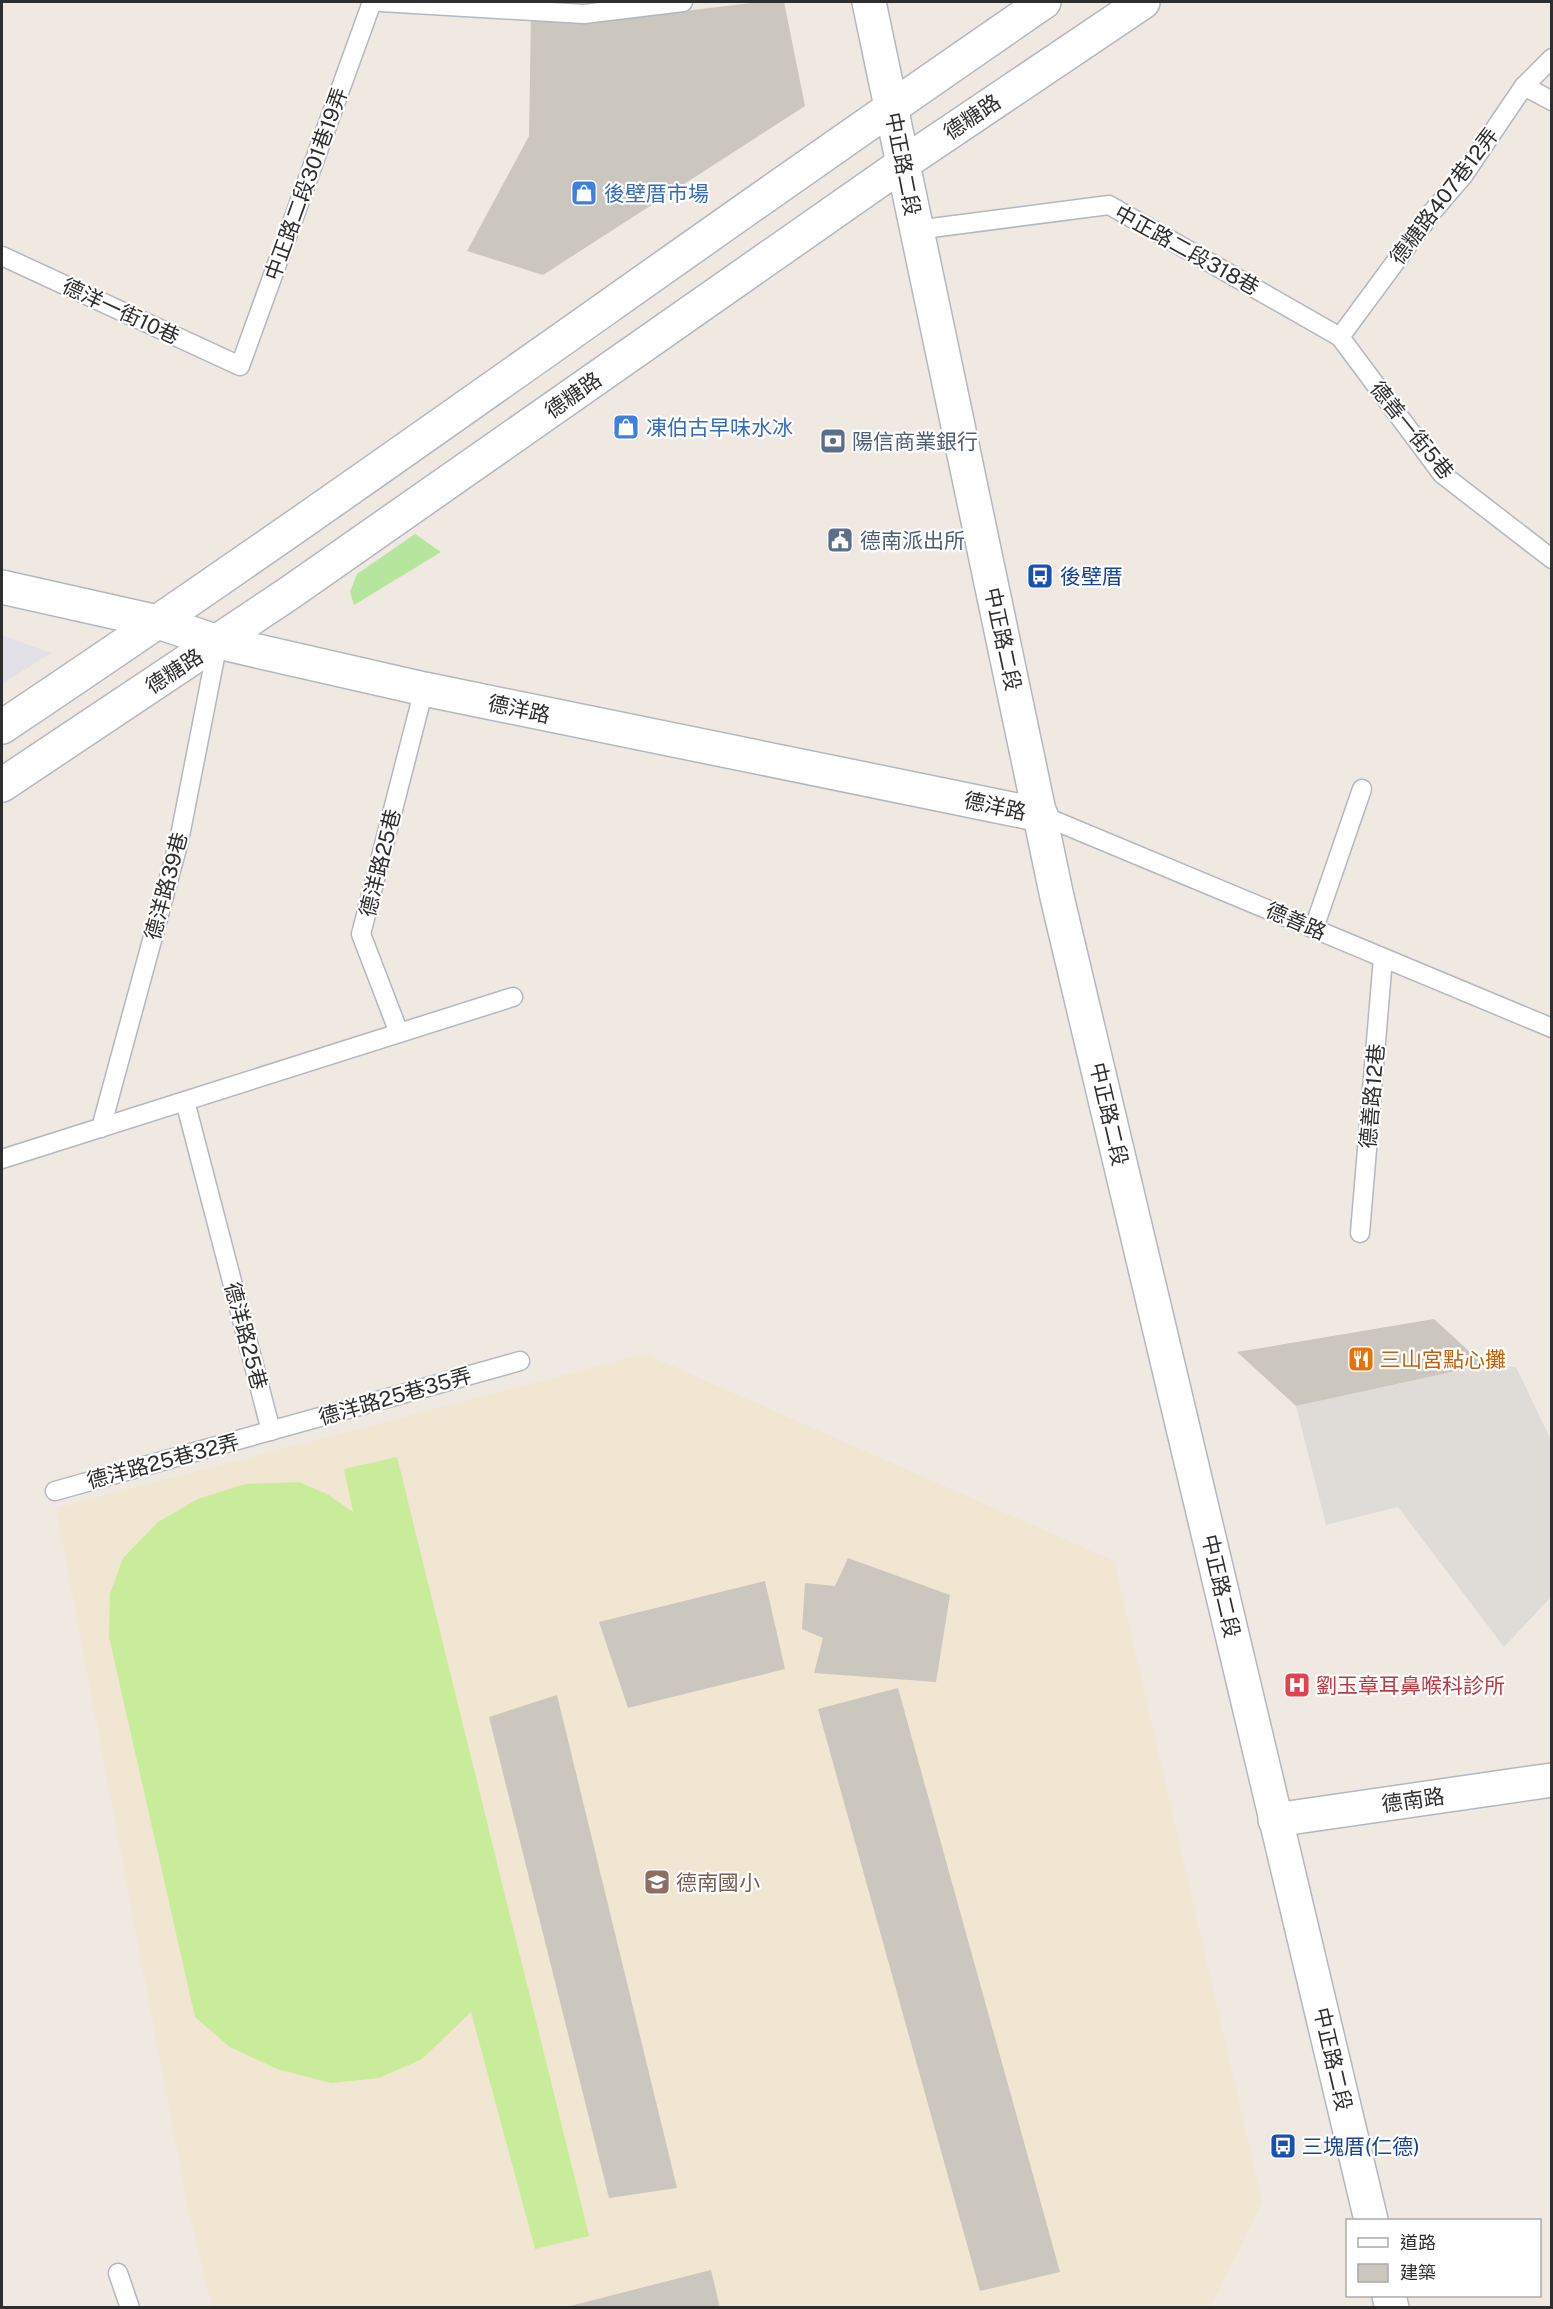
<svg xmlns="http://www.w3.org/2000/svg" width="1553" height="2309" viewBox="0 0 1553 2309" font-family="'Public Sans','Noto Sans TC',sans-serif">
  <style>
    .industrial { fill: #e3e1e8 }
    .education { fill: #f0e6d1 }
    .green { fill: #b6e59e }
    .pitch { fill: #c9ec9a }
    .plaza { fill: #dfdcd8 }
    .building { fill: #cbc7bf }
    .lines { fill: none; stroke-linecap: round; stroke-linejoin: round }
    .service-casing { stroke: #b4b7c1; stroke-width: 21 }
    .minor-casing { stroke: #b4b7c1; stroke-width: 36 }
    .tertiary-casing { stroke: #b4b7c1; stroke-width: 36 }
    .secondary-casing { stroke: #b4b7c1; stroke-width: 36 }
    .service { stroke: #fff; stroke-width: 18 }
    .minor { stroke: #fff; stroke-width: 33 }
    .tertiary { stroke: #fff; stroke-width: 33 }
    .secondary { stroke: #fff; stroke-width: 33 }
    .labels { text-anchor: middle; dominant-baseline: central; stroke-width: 4.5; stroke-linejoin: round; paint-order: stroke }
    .street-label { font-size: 21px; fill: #2e2e2e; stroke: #fff }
    .shop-label { font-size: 21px; fill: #366cbe; stroke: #fff; text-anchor: start }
    .service-label { font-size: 21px; fill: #4e5e75; stroke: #fff; text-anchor: start }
    .transit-label { font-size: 21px; fill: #164399; stroke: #fff; text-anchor: start }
    .food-label { font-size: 21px; fill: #c56008; stroke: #fff; text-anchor: start }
    .health-label { font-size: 21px; fill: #be3a42; stroke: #fff; text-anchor: start }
    .education-label { font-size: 21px; fill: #785e54; stroke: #fff; text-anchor: start }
  </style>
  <rect width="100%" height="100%" fill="#efe9e1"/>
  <polygon class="industrial" points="2,635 51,653 2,684"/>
  <polygon class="education" points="645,1354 1114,1561 1262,2202 1210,2307 212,2307 188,2208 56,1508"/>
  <polygon class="green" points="415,534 441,552 354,605 350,592 357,574"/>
  <polygon class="pitch" points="397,1457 589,2236 535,2249 471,2012 422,2059 379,2078 331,2083 277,2069 230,2047 195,2017 109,1637 110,1594 123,1558 158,1522 198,1499 245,1484 299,1482 327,1494 353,1512 344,1469"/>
  <polygon class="plaza" points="1484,1365 1516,1367 1551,1440 1551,1597 1504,1647 1398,1507 1326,1525 1296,1406"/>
  <g class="building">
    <polygon points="760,2 784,2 805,106 543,275 467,251 529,136 531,13 583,23"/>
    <polygon points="1434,1319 1484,1365 1296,1406 1237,1352"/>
    <polygon points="848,1558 950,1595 936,1682 814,1673 823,1638 802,1629 805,1583 835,1586"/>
    <polygon points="765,1581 785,1669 628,1708 599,1622"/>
    <polygon points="898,1688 1060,2272 980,2291 818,1709"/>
    <polygon points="557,1695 677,2188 609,2198 489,1717"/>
    <polygon points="711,2270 720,2308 566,2308 566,2307"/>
  </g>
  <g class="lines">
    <defs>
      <g id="service">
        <polyline points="381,2 584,14 683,2"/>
        <polyline points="1524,86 1552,101"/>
        <polyline points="916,230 1109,205 1340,337 1442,474 1552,559"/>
        <polyline points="2,256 240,366 372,2"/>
        <polyline points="1340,337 1433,211 1463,176 1524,86 1552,58"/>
        <polyline points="1041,815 1552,1028"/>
        <polyline points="1314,928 1362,789"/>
        <polyline points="399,1033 361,934 424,689"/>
        <polyline points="185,1101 271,1431"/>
        <polyline points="101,1128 179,841 218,642"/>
        <polyline points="2,1159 513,997"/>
        <polyline points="1360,1233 1383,958"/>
        <polyline points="55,1491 520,1361"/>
        <polyline points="118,2273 130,2308"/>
      </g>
      <g id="minor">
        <polyline points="2,587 158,622 218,642 424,689 1041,815"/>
        <polyline points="1275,1820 1552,1780"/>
      </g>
      <g id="tertiary">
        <path d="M2 727C354 492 695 241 1044 2"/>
        <polyline points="2,785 288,594 904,163 1143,2"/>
      </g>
      <g id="secondary">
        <polyline points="869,2 1057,897 1371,2220"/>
        <polyline points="1389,2296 1392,2308"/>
      </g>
    </defs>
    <use href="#service" class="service-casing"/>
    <use href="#minor" class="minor-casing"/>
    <use href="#tertiary" class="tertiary-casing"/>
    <use href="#secondary" class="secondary-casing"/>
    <use href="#service" class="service"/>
    <use href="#minor" class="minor"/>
    <use href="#tertiary" class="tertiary"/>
    <use href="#secondary" class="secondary"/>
  </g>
  <defs>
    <symbol id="shop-square" viewBox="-11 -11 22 22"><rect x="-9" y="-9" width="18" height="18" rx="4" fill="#3f7fe0" stroke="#fff"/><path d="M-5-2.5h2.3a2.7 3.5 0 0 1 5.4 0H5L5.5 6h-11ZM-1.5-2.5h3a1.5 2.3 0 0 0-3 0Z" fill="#fff"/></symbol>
    <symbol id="bank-square" viewBox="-11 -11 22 22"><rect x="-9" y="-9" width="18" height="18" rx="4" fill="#5c6f8a" stroke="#fff"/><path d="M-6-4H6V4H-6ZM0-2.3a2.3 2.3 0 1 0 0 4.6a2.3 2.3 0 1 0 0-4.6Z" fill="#fff"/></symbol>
    <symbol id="civic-square" viewBox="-11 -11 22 22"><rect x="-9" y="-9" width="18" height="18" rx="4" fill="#5c6f8a" stroke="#fff"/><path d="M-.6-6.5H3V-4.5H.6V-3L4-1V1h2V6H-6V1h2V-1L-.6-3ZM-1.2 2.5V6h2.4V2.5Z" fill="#fff"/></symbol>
    <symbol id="bus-square" viewBox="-11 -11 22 22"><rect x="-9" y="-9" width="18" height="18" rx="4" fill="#1a4fb4" stroke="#fff"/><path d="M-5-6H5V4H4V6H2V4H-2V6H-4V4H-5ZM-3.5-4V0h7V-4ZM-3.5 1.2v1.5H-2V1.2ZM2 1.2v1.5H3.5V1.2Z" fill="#fff"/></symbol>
    <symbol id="restaurant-square" viewBox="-11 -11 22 22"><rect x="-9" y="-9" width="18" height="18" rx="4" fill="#e8710a" stroke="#fff"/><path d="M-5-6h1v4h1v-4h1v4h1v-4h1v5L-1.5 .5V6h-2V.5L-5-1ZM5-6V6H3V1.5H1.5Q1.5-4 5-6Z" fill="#fff"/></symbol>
    <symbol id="hospital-square" viewBox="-11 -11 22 22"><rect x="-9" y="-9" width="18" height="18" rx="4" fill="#e0444e" stroke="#fff"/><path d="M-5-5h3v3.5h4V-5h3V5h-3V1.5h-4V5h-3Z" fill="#fff"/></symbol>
    <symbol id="school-square" viewBox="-11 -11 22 22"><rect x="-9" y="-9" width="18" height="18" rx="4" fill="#8d6e63" stroke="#fff"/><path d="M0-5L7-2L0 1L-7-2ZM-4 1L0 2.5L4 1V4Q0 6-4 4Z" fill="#fff"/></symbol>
  </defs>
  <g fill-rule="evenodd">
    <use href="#shop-square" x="569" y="178" width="30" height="30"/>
    <use href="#shop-square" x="611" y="412" width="30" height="30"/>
    <use href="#bank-square" x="818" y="426" width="30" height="30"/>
    <use href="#civic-square" x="825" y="525" width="30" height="30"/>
    <use href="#bus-square" x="1025" y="561" width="30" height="30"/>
    <use href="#restaurant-square" x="1346" y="1344" width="30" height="30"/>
    <use href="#hospital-square" x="1282" y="1670" width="30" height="30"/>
    <use href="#school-square" x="642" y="1867" width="30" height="30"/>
    <use href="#bus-square" x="1268" y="2131" width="30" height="30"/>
  </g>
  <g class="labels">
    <g class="street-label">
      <text transform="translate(972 117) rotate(-34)">德糖路</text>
      <text transform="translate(903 164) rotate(79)">中正路二段</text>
      <text transform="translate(306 184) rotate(-70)">中正路二段301巷19弄</text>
      <text transform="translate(1444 196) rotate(-53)">德糖路407巷12弄</text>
      <text transform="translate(1187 250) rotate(29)">中正路二段318巷</text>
      <text transform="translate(121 311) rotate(25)">德洋一街10巷</text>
      <text transform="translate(573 395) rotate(-35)">德糖路</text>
      <text transform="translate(1412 430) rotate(51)">德善一街5巷</text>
      <text transform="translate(1003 639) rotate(78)">中正路二段</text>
      <text transform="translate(174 671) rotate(-33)">德糖路</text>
      <text transform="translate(519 709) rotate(12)">德洋路</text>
      <text transform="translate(995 806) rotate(12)">德洋路</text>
      <text transform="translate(380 863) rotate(-76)">德洋路25巷</text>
      <text transform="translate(166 886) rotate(-75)">德洋路39巷</text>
      <text transform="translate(1296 921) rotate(23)">德善路</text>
      <text transform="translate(1372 1096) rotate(-85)">德善路12巷</text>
      <text transform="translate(1109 1114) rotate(77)">中正路二段</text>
      <text transform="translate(246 1336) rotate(75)">德洋路25巷</text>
      <text transform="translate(395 1396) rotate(-16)">德洋路25巷35弄</text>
      <text transform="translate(163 1461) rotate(-15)">德洋路25巷32弄</text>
      <text transform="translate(1221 1586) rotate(77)">中正路二段</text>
      <text transform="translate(1413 1800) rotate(-8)">德南路</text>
      <text transform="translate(1333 2059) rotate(77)">中正路二段</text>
    </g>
    <g class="shop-label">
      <text x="604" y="193">後壁厝市場</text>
      <text x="646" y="427">凍伯古早味水冰</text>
    </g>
    <g class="service-label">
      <text x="852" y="441">陽信商業銀行</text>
      <text x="860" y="540">德南派出所</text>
    </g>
    <g class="transit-label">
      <text x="1060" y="576">後壁厝</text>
      <text x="1302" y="2146">三塊厝(仁德)</text>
    </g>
    <g class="food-label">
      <text x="1380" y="1359">三山宮點心攤</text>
    </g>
    <g class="health-label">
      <text x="1316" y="1685">劉玉章耳鼻喉科診所</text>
    </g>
    <g class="education-label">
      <text x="676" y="1882">德南國小</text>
    </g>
  </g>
  <rect width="1553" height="2309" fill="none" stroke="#2e2e2e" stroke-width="6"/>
  <rect x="1346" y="2219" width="195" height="78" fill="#ffffff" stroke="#ababab" stroke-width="1.5"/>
  <rect x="1358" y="2238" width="30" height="9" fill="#ffffff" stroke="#ababab" stroke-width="1.5"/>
  <text x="1400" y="2249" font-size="18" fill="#2e2e2e">道路</text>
  <rect x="1358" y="2264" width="30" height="18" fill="#cbc7bf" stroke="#ababab" stroke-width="1.5"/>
  <text x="1400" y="2279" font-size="18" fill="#2e2e2e">建築</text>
</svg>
